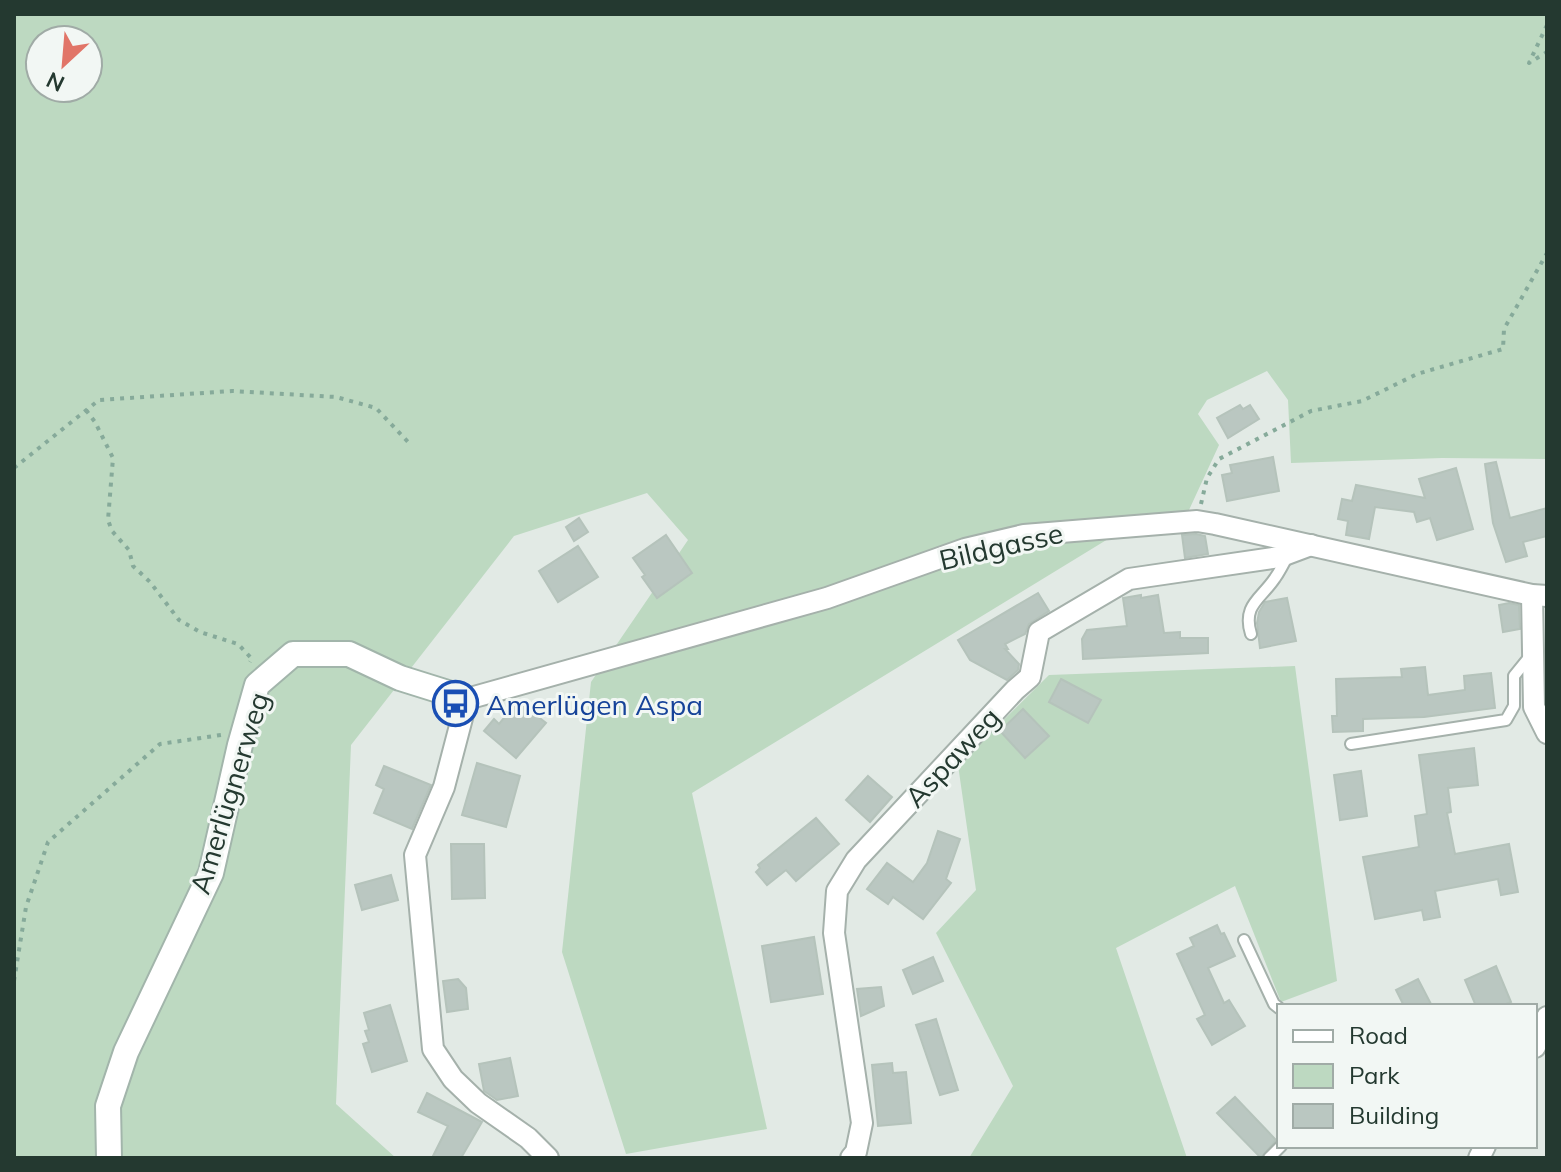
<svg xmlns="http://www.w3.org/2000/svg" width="1561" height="1172" viewBox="0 0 1561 1172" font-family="Mulish,sans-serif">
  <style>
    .green { fill: #bdd9c1; fill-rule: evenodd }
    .building { fill: #bac7c1; stroke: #b5c3bb; stroke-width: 2 }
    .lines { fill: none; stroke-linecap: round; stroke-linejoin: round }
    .lane-casing { stroke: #a5b1ab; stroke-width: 14 }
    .street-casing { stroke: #a5b1ab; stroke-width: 24 }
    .secondary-casing { stroke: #a2b5ab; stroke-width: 28 }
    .path { stroke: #86aa9a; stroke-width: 4; stroke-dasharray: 4 6; stroke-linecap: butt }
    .lane { stroke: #fff; stroke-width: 10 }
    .street { stroke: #fff; stroke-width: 20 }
    .secondary { stroke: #fff; stroke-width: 24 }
    .labels { text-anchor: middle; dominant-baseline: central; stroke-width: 6; stroke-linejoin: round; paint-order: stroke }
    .street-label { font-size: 28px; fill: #243930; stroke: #f2f7f4 }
    .transit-label { font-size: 28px; fill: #164399; stroke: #f2f7f4; text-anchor: start }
  </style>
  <rect width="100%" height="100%" fill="#e2eae5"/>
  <g class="green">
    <path d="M14 14H1547V459L1442 458 1291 463 1288 400 1267 371 1207 400 1198 414 1219 445 1189 510 1144 517 692 793 767 1129 626 1154 562 952 591 682 688 540 647 493 514 536 351 745 336 1104 396 1158H14ZM40 40H88V88H40Z"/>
    <polygon points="1295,666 1337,981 1281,1002 1235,886 1116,948 1187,1158 969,1158 1013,1086 936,933 976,890 958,765 1049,675"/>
  </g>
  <g class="building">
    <polygon points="1240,405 1243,409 1250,405 1259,419 1228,438 1217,418"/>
    <polygon points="1273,457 1279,491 1227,501 1222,475 1232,473 1230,465"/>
    <polygon points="1496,462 1510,518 1547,508 1547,536 1523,542 1527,556 1506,562 1493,523 1485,464"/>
    <polygon points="1456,468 1473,529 1437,540 1430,518 1417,522 1414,512 1375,507 1369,539 1346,535 1348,521 1338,519 1342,499 1352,501 1356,485 1425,498 1419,479"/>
    <polygon points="579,518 588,532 574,541 566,527"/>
    <polygon points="1196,534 1205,536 1208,554 1185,558 1182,535"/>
    <polygon points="666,535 692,573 657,598 642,577 645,575 633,558"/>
    <polygon points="578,546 598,577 558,602 539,571"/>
    <polygon points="1038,593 1049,611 1029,624 1025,634 1005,644 1008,649 1005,649 1019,664 1018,670 1007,680 970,660 958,640"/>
    <polygon points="1141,595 1141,598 1158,595 1164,633 1180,632 1180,638 1208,638 1208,653 1083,659 1082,639 1087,630 1127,626 1123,598"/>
    <polygon points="1287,598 1296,641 1260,648 1257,623 1259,612 1265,602"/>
    <polygon points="1509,603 1519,605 1520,629 1503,632 1499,605"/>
    <polygon points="1425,667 1428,695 1465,690 1464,676 1491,673 1495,708 1424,717 1363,719 1363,731 1333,732 1332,716 1337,716 1336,679 1402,677 1401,669"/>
    <polygon points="1061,679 1101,700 1088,723 1049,702"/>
    <polygon points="518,701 546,723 516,758 484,731 494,719 499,724"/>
    <polygon points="1023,709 1049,736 1025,758 1000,731"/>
    <polygon points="1474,748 1478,785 1448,788 1451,812 1447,813 1455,854 1509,844 1518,892 1501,895 1498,879 1435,891 1440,917 1424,920 1422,910 1375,919 1363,857 1419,847 1415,816 1427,814 1419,755"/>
    <polygon points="477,763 520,776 506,827 462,815"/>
    <polygon points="384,766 431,785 412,829 374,813 384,789 376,785"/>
    <polygon points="1361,771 1367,816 1340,820 1334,775"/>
    <polygon points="868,776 892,797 870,822 846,800"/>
    <polygon points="816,818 839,844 796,881 786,870 767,885 756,872 760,868 758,865"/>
    <polygon points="938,831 960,839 946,879 951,883 923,919 893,897 888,904 867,889 887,863 913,882 927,863"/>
    <polygon points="451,844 484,844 485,898 452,899"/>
    <polygon points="391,875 398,900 362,910 355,885"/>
    <polygon points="1217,925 1221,934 1224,933 1235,956 1208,968 1224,1003 1229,1000 1245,1026 1212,1045 1197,1019 1205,1015 1177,954 1194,946 1190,938"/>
    <polygon points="814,937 823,994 771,1002 762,946"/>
    <polygon points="933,957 943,981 913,994 903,970"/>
    <polygon points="1496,966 1511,1002 1501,1006 1476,1006 1465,980"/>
    <polygon points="458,979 466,988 468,1009 447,1012 443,981"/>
    <polygon points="1418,979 1432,1006 1404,1006 1396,990"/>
    <polygon points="881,987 884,1006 861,1016 857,989"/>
    <polygon points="390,1005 407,1061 372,1072 363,1044 369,1042 365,1031 369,1030 364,1013"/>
    <polygon points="936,1019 958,1090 940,1095 916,1025"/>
    <polygon points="510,1058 518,1096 497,1100 484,1091 479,1064"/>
    <polygon points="892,1063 893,1073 906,1072 911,1123 878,1126 872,1065"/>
    <polygon points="427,1093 482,1122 461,1158 432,1158 448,1126 418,1112"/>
    <polygon points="1235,1097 1276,1140 1261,1158 1217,1113"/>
  </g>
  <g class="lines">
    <defs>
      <g id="lane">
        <path d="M1251 634C1242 605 1261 599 1275 578 1280 571 1284 563 1288 555"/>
        <polyline points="1351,744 1506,720 1514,706 1514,676 1531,655"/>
        <polyline points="1244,940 1274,1004 1279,1008"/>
        <polyline points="1269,1158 1281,1146"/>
      </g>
      <g id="street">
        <polyline points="1532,595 1534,707 1547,733"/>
        <polyline points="1535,1047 1547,1017"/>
        <polyline points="548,1158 528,1138 478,1103 453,1079 433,1049 415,855 444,787 467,699 827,598 965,549 1024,535 1197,521 1215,524 1532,595 1547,596"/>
        <polyline points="851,1158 856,1152 862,1123 834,933 837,891 856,860 1015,690 1030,677 1039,632 1129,579 1279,557 1311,545"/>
        <polyline points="1479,1158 1485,1146"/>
      </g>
      <polyline id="secondary" points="109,1158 108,1106 126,1052 211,873 240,745 257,685 293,654 349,654 400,678 467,699"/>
    </defs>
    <use href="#lane" class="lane-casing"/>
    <use href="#street" class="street-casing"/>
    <use href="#secondary" class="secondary-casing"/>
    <g class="path">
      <polyline points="1547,25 1529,63 1547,52"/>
      <polyline points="86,410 95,422 113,458 108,520 112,531 129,550 133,566 150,582 179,620 200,632 238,644 252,659 250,662"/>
      <polyline points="14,468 99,400 232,391 336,397 376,408 409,443"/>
      <polyline points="1201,504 1207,478 1219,459 1311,411 1362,401 1417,374 1503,349 1504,329 1547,253"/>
      <polyline points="14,981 26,907 48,842 160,744 221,735"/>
    </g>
    <use href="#lane" class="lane"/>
    <use href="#street" class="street"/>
    <use href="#secondary" class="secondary"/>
  </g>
  <defs>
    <symbol id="bus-ring" viewBox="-11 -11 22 22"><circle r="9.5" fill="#f2f7f4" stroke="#1a4fb4" stroke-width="1.5"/><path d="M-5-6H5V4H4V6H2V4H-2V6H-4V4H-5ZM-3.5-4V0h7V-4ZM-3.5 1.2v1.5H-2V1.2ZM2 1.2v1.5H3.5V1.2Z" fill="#1a4fb4"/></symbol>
  </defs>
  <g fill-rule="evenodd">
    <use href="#bus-ring" x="430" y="678" width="51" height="51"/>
  </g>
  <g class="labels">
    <g class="street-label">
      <text transform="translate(1001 546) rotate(-13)">Bildgasse</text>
      <text transform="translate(952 757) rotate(-47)">Aspaweg</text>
      <text transform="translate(229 793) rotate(-73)">Amerlügnerweg</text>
    </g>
    <g class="transit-label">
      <text x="486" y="704">Amerlügen Aspa</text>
    </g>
  </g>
  <rect width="1561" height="1172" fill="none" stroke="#243930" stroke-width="32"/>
  <rect x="1277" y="1004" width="260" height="144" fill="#f2f7f4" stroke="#a0aba6" stroke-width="2"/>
  <rect x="1293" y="1030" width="40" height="12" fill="#ffffff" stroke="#a0aba6" stroke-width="2"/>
  <text x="1349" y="1044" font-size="24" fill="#243930">Road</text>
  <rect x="1293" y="1064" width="40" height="24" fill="#bdd9c1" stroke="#a0aba6" stroke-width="2"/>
  <text x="1349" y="1084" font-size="24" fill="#243930">Park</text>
  <rect x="1293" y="1104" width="40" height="24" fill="#bac7c1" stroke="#a0aba6" stroke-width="2"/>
  <text x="1349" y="1124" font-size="24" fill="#243930">Building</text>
  <g transform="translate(64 64) rotate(206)"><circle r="38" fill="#f2f7f4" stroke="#a0aba6" stroke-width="2"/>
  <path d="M0-6L14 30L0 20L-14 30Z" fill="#e17568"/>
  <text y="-12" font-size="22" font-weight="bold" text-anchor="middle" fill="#243930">N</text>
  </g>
</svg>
